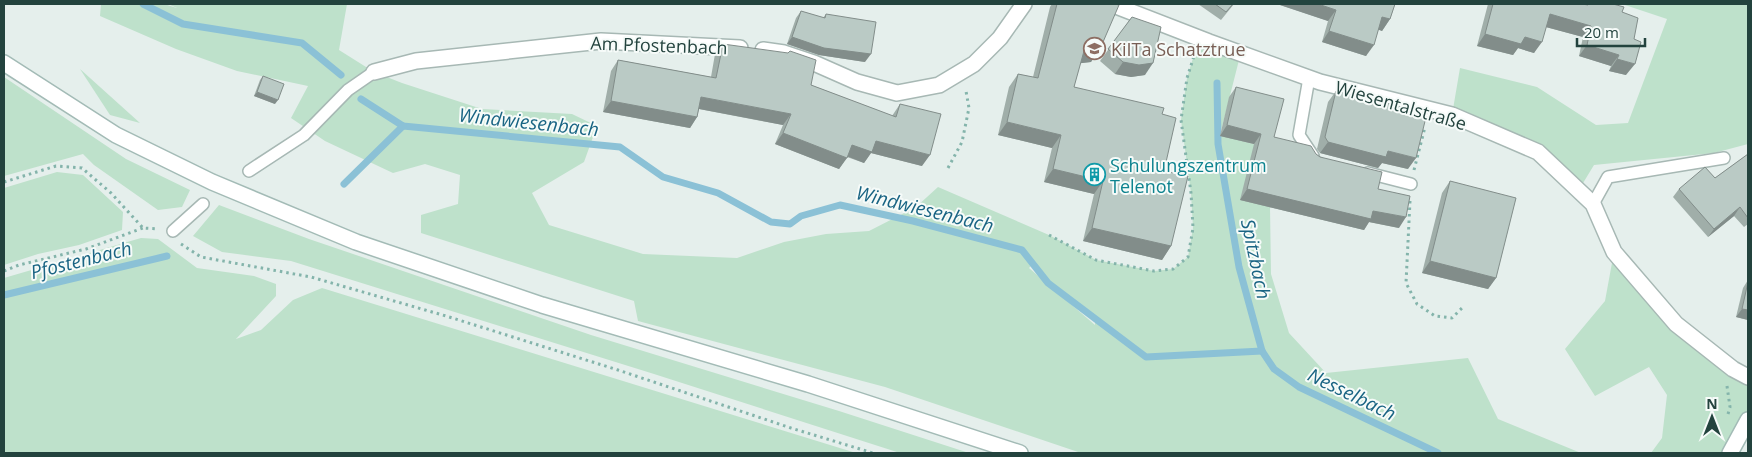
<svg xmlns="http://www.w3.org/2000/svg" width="1752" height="457" viewBox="0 0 1752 457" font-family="'Open Sans',sans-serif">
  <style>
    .green { fill: #bee1cb; fill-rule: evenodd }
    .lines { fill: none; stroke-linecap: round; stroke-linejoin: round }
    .stream { stroke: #8bc1d6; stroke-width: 7 }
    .lane-casing { stroke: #a7b8b4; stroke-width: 14 }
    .street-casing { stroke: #a7b8b4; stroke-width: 18 }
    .secondary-casing { stroke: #a3bbb6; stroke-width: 18 }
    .path { stroke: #84b4ab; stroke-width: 3; stroke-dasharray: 2.5 4; stroke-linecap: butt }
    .lane { stroke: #fff; stroke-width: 11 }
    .street { stroke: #fff; stroke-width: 15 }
    .secondary { stroke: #fff; stroke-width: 15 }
    .wall { fill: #a0aea9 }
    .shaded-wall { fill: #828d8a }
    .building { fill: #bacac5; stroke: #828d8a }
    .labels { text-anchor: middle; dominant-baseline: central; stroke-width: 4; stroke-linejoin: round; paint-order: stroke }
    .street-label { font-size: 18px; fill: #23433e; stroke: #f6fbf9 }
    .education-label { font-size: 18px; fill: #785e54; stroke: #f6fbf9; text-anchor: start }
    .culture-label { font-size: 18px; fill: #0d838f; stroke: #f6fbf9; text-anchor: start }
    .water-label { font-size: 19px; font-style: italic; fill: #196483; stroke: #f6fbf9 }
  </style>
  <rect width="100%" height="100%" fill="#e5efec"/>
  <g class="green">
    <path d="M101 4H164L177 8 168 4H347L339 50 374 72 402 83 482 109 572 114 597 126 584 162 532 193 549 225 643 254 737 258 784 242 826 234 869 231 916 207 938 187 1049 235 1096 260 1154 271 1173 269 1188 257 1193 228 1191 193 1181 120 1187 78 1196 48 1239 60 1220 135 1254 144 1270 207 1271 274 1289 333 1326 373 1468 358 1498 419 1581 453H1081L885 387 638 321 634 301 421 233V215L458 204 460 175 425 164 393 173 325 141 291 118 308 86 237 71 176 49 100 16ZM1033 264 1048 283 1095 319V325L1029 268Z"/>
    <polygon points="1622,4 1748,4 1748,144 1714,153 1594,165 1580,188 1538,152 1452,115 1460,68 1537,87 1596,125 1628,123 1667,19"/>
    <polygon points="80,69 140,123 110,115"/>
    <polygon points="4,77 126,159 190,190 182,207 158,210 94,165 83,154 4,176"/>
    <polygon points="57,172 83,175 123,212 122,230 79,245 38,254 4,265 4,188"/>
    <polygon points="219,205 309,239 591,335 839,411 969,453 900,453 654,374 291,261 222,252 193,236"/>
    <polygon points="141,238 158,239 197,268 254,276 276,284 276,296 236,339 261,330 293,300 322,288 856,453 4,453 4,278"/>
    <polygon points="1614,252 1676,324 1748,377 1748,421 1732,453 1651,453 1662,438 1667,395 1649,367 1595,396 1565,349 1605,301"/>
  </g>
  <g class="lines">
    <g class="stream">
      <polyline points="143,4 183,24 302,43 341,75"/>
      <polyline points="1217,83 1218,144 1239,267 1262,351 1274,369 1299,387 1438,453"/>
      <polyline points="361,99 403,126 620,147 663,177 718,193 771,222 790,224 801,216 840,205 913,221 1022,250 1048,283 1146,357 1262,351"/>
      <polyline points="344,184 403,126"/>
      <polyline points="4,295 167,256"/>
    </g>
    <defs>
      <g id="lane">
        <polyline points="1309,78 1299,135 1313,156"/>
        <polyline points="249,171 304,135 348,90 374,72"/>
        <polyline points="1368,173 1411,184"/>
        <polyline points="1593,204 1608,177 1724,158"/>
        <polyline points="173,231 203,204"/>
      </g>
      <g id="street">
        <polyline points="1111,4 1209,42 1320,82 1452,115 1538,152 1593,204 1614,252 1676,324 1733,369 1748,377"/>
        <polyline points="763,50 784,53 814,63 857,82 897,93 939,85 974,64 1000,38 1024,4"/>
        <polyline points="374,72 416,61 601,41 740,48"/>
      </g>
      <g id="secondary">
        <polyline points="4,63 116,135 212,182 356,242 542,305 808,384 1020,453"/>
        <polyline points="1730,453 1748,420"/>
      </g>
    </defs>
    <use href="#lane" class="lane-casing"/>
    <use href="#street" class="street-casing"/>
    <use href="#secondary" class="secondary-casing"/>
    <g class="path">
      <polyline points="948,168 962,142 969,108 966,91"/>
      <polyline points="1414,170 1425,127"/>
      <polyline points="4,182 56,166 82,168 111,193 143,228 158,229"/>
      <polyline points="1410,201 1406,283 1417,304 1435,316 1452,318 1464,306"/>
      <polyline points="1049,235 1096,260 1154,271 1173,269 1188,257 1193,228 1191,193 1181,120 1187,78 1194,56"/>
      <polyline points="181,244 201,257 311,277 446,316 618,370 791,428 873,453"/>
      <polyline points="4,271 19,265 86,249 143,228"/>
      <polyline points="1727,386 1730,407 1728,414"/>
    </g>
    <use href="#lane" class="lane"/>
    <use href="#street" class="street"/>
    <use href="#secondary" class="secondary"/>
  </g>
  <g class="wall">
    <polygon points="1052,4 1115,4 1091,62 1080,63 1074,87 1162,114 1164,171 1171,246 1162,260 1083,241 1094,194 1044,182 1052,148 998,135 1009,87 1018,74 1033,77 1050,7"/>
    <polygon points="1198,4 1234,4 1221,20"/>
    <polygon points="1277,4 1395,4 1390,19 1382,31 1378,29 1366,56 1322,42 1328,21"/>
    <polygon points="1488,4 1582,4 1585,5 1585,4 1613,4 1622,12 1626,75 1609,71 1611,66 1579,56 1583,37 1546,27 1534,53 1518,48 1513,55 1477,46"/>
    <polygon points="801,11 823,18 826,14 865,62 819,55 787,44 796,18"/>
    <polygon points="1132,17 1145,75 1131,77 1115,74 1100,61"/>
    <polygon points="723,44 811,85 892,116 900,104 922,166 871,153 864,163 847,157 839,169 775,144 783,125 699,109 697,117 690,128 603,112 611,71 618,60 711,77 715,54"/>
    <polygon points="263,76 275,104 254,96 260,80"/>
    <polygon points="1236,87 1274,137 1316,154 1378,189 1399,228 1369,222 1364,230 1240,200 1254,144 1220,136 1229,97"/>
    <polygon points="1336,91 1408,169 1382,163 1378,168 1320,153 1317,149 1328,102"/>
    <polygon points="1748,154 1748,224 1744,227 1734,216 1708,237 1673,197 1679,189 1715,178"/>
    <polygon points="1450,181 1496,278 1488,289 1422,273 1442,193"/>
    <polygon points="1748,280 1748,320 1736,317 1743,288"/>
  </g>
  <g class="shaded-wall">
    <polygon points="1277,4 1318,4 1336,10 1328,21"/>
    <polygon points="1550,14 1591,26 1583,37 1542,26"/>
    <polygon points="1382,17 1390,19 1382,31 1374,28"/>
    <polygon points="1329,31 1374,45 1366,56 1322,42"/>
    <polygon points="1485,34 1525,37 1542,42 1534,53 1518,48 1513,55 1477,46"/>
    <polygon points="792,37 871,54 865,62 819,55 787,44"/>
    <polygon points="1587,45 1619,55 1611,66 1579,56"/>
    <polygon points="1100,49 1091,62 1074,64 1084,51"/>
    <polygon points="1617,59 1635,64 1626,75 1609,71"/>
    <polygon points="1123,62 1153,63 1145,75 1131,77 1115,74"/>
    <polygon points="257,92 278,100 275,104 254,96"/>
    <polygon points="701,97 791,114 783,125 694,108"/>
    <polygon points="611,101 697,117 690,128 603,112"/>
    <polygon points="1007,122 1061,135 1052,148 998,135"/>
    <polygon points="1227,125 1261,134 1254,144 1220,136"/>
    <polygon points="783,133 847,158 839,169 775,144"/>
    <polygon points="876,141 930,155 922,166 871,153 864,163 844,155 852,145"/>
    <polygon points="1328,142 1388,151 1416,158 1408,169 1382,163 1378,168 1320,153"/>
    <polygon points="1053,169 1103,181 1094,194 1044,182"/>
    <polygon points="1247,189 1373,211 1406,217 1399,228 1369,222 1364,230 1240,200"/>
    <polygon points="1740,207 1734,216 1708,237 1714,229"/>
    <polygon points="1092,228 1171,246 1162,260 1083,241"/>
    <polygon points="1430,261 1496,278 1488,289 1422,273"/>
    <polygon points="1742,309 1748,310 1748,320 1736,317"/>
  </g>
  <g class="building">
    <polygon points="1057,4 1115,4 1119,5 1100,49 1084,51 1074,87 1164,108 1162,114 1176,118 1164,171 1188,176 1171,246 1092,228 1103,181 1053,169 1061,135 1007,122 1018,74 1038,78"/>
    <polygon points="1215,4 1233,4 1226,12"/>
    <polygon points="1318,4 1395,4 1390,19 1382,17 1374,45 1329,31 1336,10"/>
    <polygon points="1493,4 1582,4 1588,5 1588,4 1613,4 1624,7 1622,12 1638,18 1634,39 1641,42 1635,64 1617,59 1619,55 1587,45 1591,26 1550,14 1542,42 1525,37 1521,44 1485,34"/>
    <polygon points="801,11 825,18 826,14 876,22 871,54 824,48 792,37"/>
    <polygon points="1132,17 1161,27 1153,63 1139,65 1123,62 1108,49"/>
    <polygon points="723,44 788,53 790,51 816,60 811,85 896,117 900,104 941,114 930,155 876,141 872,152 852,145 847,158 783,133 791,114 701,97 697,117 611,101 618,60 716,78"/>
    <polygon points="263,76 284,84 278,100 257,92"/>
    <polygon points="1236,87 1284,99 1274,137 1311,146 1316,154 1320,157 1382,172 1378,189 1410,196 1406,217 1373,211 1371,219 1247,189 1261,134 1227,125"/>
    <polygon points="1336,91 1427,113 1416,158 1388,151 1386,157 1328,142 1325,137"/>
    <polygon points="1748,154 1748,218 1740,207 1714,229 1679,189 1705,167 1715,178"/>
    <polygon points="1450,181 1516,198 1496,278 1430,261"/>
    <polygon points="1748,282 1748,310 1742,309"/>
  </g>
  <defs>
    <symbol id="school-ring" viewBox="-11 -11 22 22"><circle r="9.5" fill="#f6fbf9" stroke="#8d6e63" stroke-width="1.5"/><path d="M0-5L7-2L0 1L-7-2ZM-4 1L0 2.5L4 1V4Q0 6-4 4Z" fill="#8d6e63"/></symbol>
    <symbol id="building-ring" viewBox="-11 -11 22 22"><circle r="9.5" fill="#f6fbf9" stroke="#0f9aa8" stroke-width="1.5"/><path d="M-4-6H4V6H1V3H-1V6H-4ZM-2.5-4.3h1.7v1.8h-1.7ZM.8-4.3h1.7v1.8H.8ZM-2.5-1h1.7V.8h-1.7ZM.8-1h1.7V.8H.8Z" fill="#0f9aa8"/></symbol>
  </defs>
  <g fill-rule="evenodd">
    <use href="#school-ring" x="1082" y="36" width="25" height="25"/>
    <use href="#building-ring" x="1082" y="162" width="25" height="25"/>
  </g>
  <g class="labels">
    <g class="street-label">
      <text transform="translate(659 45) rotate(2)">Am Pfostenbach</text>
      <text transform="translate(1401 105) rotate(16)">Wiesentalstraße</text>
    </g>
    <g class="education-label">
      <text x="1111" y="49">KiITa Schatztrue</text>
    </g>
    <g class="culture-label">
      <text x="1110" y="165">Schulungszentrum<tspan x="1110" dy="21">Telenot</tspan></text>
    </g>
    <g class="water-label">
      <text transform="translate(529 122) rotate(6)">Windwiesenbach</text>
      <text transform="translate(925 209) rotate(14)">Windwiesenbach</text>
      <text transform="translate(1256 259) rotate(78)">Spitzbach</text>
      <text transform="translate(81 260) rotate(-14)">Pfostenbach</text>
      <text transform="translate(1352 394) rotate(26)">Nesselbach</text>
    </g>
  </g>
  <rect width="1752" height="457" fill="none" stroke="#23433e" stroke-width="10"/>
  <g transform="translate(1712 417)" stroke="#f6fbf9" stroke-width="4" paint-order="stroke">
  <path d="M0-4L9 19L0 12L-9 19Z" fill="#23433e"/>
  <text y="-8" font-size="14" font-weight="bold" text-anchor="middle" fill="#23433e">N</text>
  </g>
  <path d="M1577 38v8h68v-8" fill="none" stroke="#23433e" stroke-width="2.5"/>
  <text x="1584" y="38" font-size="15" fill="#23433e" stroke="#f6fbf9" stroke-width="4" paint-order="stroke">20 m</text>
</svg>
